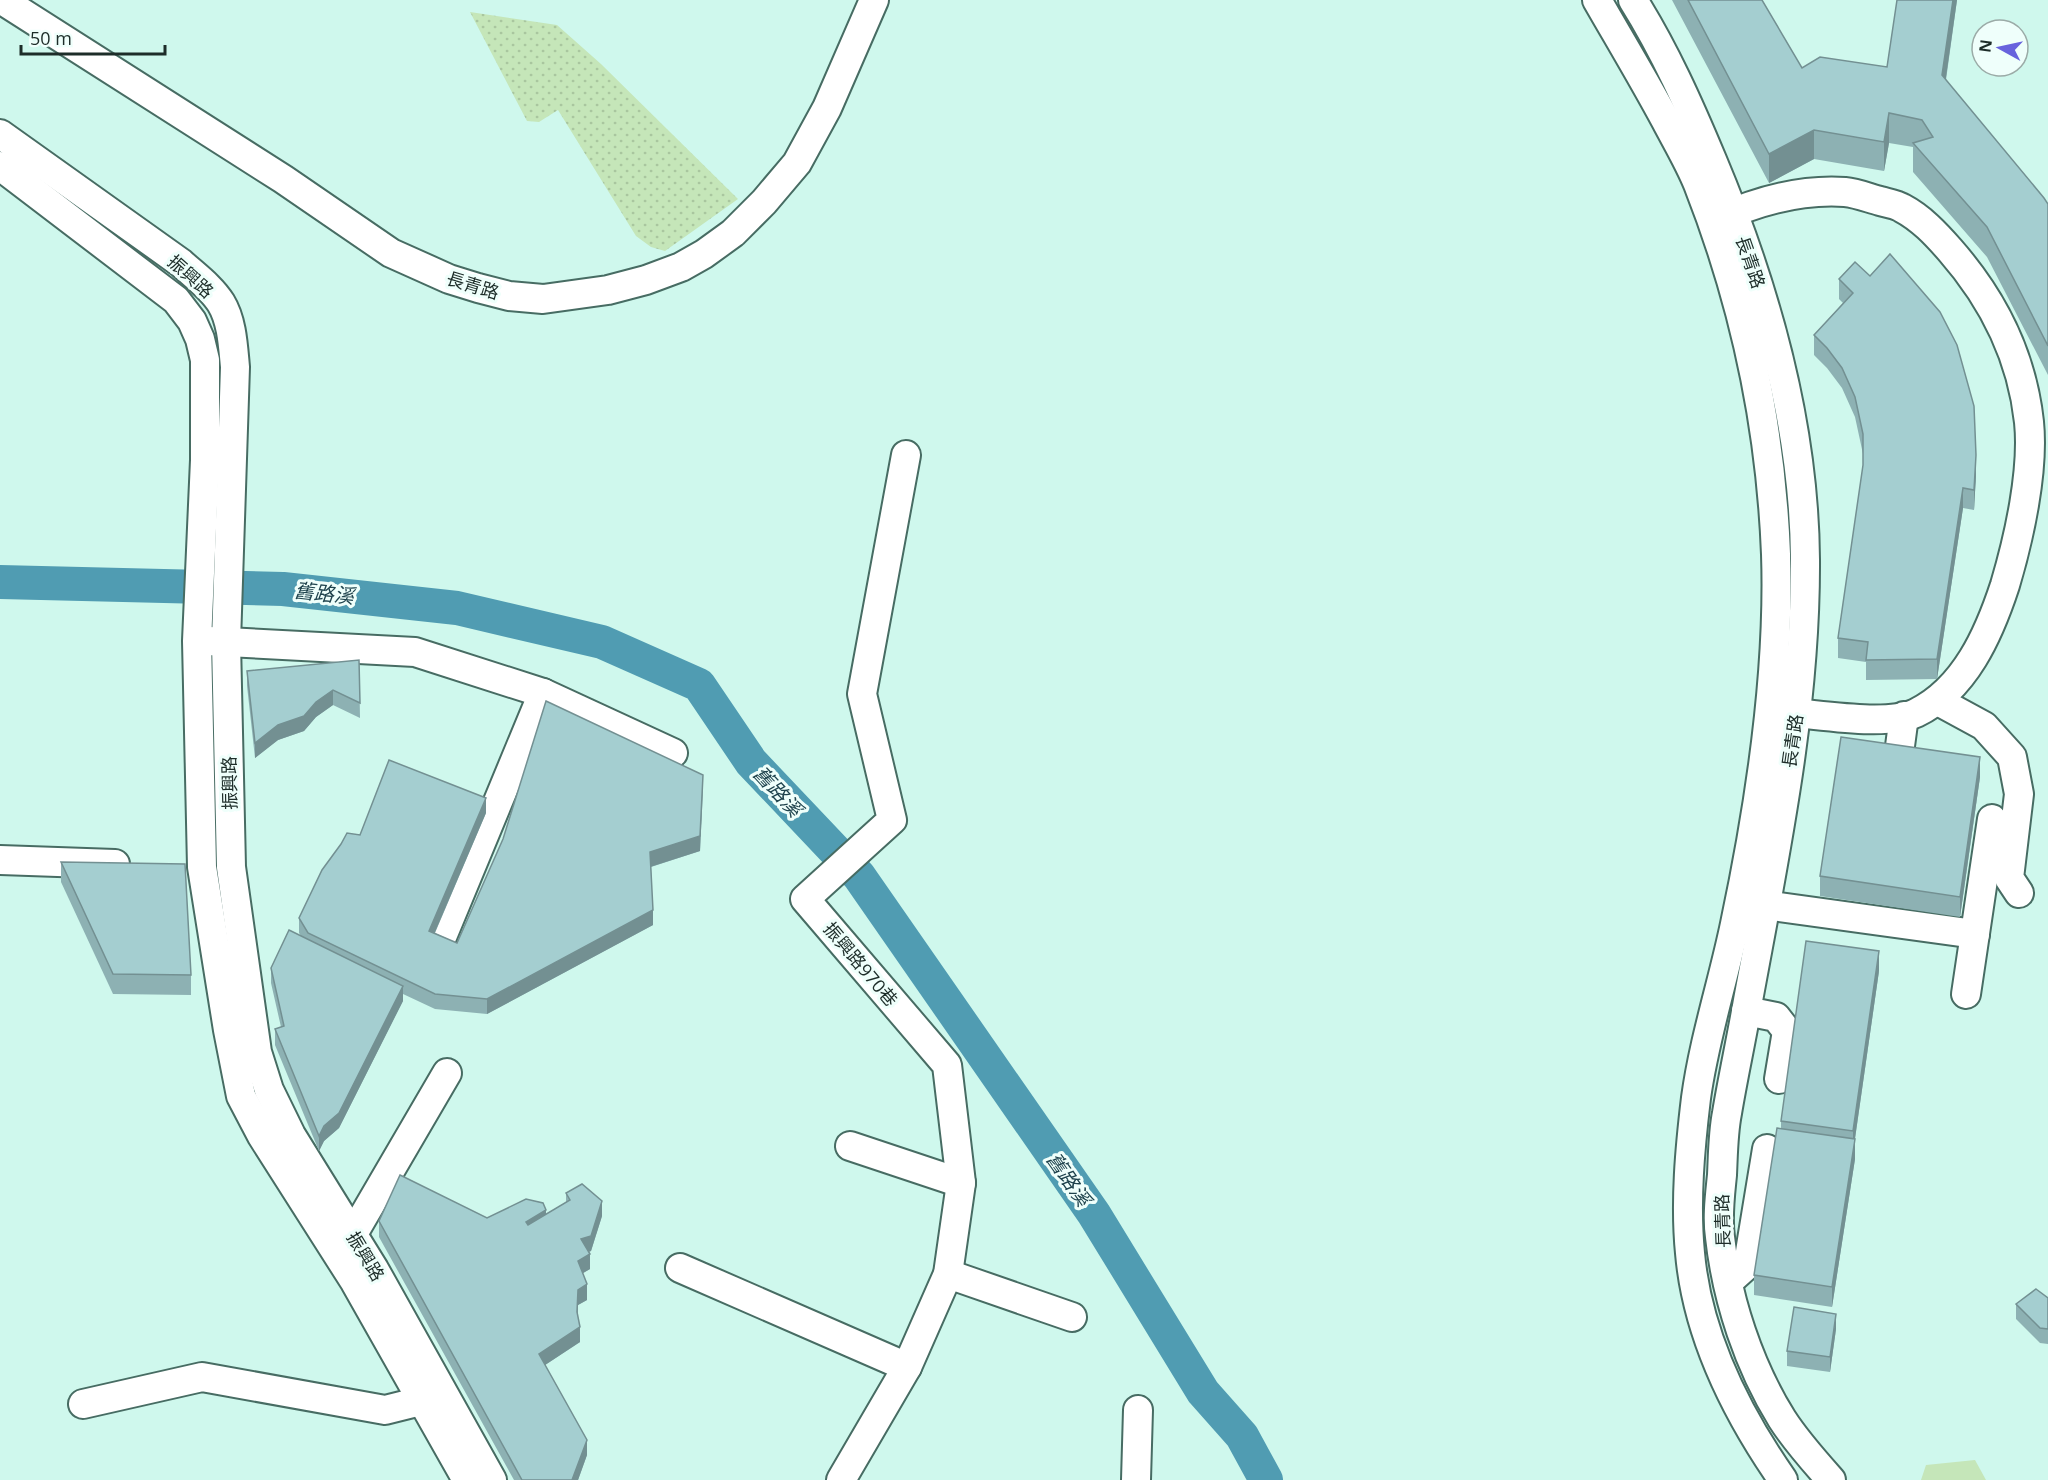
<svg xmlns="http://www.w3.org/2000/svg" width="2048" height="1480" viewBox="0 0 2048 1480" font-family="'Open Sans','Noto Sans TC',sans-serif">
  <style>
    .grass { fill: url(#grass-dots) }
    .green { fill: #c5e6b9 }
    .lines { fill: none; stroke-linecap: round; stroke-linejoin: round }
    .river { stroke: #509cb2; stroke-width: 34 }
    .minor-casing { stroke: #476c63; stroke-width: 32 }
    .minor { stroke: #fff; stroke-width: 28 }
    .wall { fill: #8db1b3 }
    .shaded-wall { fill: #739092 }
    .building { fill: #a4ced0; stroke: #739092; stroke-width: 1.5 }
    .labels { text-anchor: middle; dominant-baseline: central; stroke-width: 6; stroke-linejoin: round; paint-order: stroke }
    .street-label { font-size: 18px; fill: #1d2d29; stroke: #effffb }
    .water-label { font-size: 20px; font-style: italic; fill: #1f434d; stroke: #effffb }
  </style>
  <defs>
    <pattern id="grass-dots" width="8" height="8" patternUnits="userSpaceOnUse" patternTransform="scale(1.5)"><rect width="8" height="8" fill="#c5e6b9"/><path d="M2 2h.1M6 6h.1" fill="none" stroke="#a9c69f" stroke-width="1.8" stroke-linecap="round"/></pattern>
  </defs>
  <rect width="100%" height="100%" fill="#cff8ed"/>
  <polygon class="grass" points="470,12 557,25 601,64 738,199 665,251 651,247 636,236 558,110 539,122 527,121"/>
  <polygon class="green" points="1975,1460 1986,1480 1921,1480 1926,1465"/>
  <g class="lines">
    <polyline class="river" points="0,582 283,589 457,608 602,642 699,685 751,762 859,876 1094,1214 1203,1392 1242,1436 1266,1480"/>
    <defs>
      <g id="minor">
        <polyline points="2,0 283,179 391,253 449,279 478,288 509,296 543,299 608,290 646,280 681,267 704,254 733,233 764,202 797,163 827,108 874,0"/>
        <path d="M1597 0C1620 40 1644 80 1666 121 1677 142 1689 162 1698 184 1744 301 1771 427 1776 554 1780 674 1760 806 1735 924 1723 982 1704 1039 1696 1098 1690 1148 1685 1202 1690 1253 1697 1334 1737 1414 1783 1480"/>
        <path d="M1633 0C1665 51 1689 105 1712 160 1765 286 1804 421 1805 559 1806 710 1774 858 1747 1006 1741 1041 1733 1077 1727 1113 1723 1133 1723 1154 1722 1175 1720 1195 1717 1217 1720 1237 1727 1300 1749 1366 1782 1419 1796 1441 1814 1461 1831 1480"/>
        <path d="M0 134 181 263C194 275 211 287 221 303 232 321 233 346 235 367L226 642 231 867 257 1052 269 1090 291 1135 374 1269 492 1480"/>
        <polyline points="0,166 176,300 192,321 200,339 205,360 205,460 197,641 202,867 228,1030 241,1096 262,1136 355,1282 467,1480"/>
        <path d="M1716 220C1755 202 1801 189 1845 192 1856 193 1869 198 1880 201 1887 203 1896 204 1902 208 1921 218 1936 234 1950 250 1993 299 2022 357 2029 422 2034 471 2019 538 2005 585 1989 634 1965 689 1916 713 1886 727 1813 714 1779 711"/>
        <polyline points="208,641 415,652 543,693 673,753"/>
        <polyline points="1938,701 1984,726 2012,757 2019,794 2009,878 2019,893"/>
        <polyline points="1898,761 1904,716"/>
        <polyline points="0,860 115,864"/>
        <polyline points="1765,905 1975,934"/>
        <polyline points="437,949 543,693"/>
        <polyline points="1966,994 1992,819"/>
        <polyline points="1746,1011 1776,1017 1787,1031 1779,1079"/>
        <polyline points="850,1146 961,1183"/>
        <polyline points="341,1244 353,1234 447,1073"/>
        <polyline points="680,1268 907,1367"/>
        <polyline points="948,1274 1072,1317"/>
        <polyline points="1728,1282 1748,1264 1767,1149"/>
        <polyline points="83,1404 202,1377 385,1410 441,1396"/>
        <polyline points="841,1480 907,1367 948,1274 961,1183 947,1065 805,899 892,820 862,694 906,455"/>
        <polyline points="1136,1480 1138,1410"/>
      </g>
    </defs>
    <use href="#minor" class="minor-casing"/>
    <use href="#minor" class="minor"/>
  </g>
  <g class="wall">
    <polygon points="1672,0 1762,0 1802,68 1887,67 1897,0 1957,0 1946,80 2048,204 2048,375 1987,257 1913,172 1913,147 1889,143 1884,171 1814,159 1769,183"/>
    <polygon points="1855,262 1976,475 1974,510 1963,508 1937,679 1866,680 1866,662 1838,658 1838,638 1863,468 1863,454 1855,417 1842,388 1827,368 1814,355 1814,335 1843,303 1839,299 1839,279"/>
    <polygon points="359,660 360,718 333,705 316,717 304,731 278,740 255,758 247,686 247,671"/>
    <polygon points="1980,777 1960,917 1820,896 1820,876"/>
    <polygon points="703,790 700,851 651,867 653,925 487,1014 435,1009 403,994 403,1001 339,1128 324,1141 319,1151 275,1045 275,1029 281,1027 271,983 271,968 301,936 299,933 299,918 360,835 486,813 435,933 457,943"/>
    <polygon points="61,862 191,975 191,995 113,994 61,882"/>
    <polygon points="1879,971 1855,1139 1855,1159 1832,1307 1754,1295 1754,1275 1781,1128 1781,1121"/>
    <polygon points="566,1193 602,1216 591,1251 589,1252 590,1269 583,1273 587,1300 578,1305 577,1316 580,1342 545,1365 587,1455 578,1480 514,1480 379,1237 379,1221 487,1218 546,1214 566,1202"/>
    <polygon points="2048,1298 2048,1344 2040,1343 2016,1319 2016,1304"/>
    <polygon points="1836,1329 1830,1372 1787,1366 1787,1351"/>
  </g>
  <g class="shaded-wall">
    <polygon points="1953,0 1957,0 1942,105 1942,75"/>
    <polygon points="1889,113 1889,143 1884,171 1884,142"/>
    <polygon points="1814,130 1814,159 1769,183 1769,154"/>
    <polygon points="1976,455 1976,475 1974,510 1974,490"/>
    <polygon points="1963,488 1963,508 1937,679 1937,659"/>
    <polygon points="333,690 333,705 316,717 304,731 278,740 255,758 255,743 278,725 316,702"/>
    <polygon points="1980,757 1980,777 1960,917 1960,897"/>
    <polygon points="703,775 700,851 650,867 650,852"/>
    <polygon points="486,798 486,813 429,946 429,931"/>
    <polygon points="653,910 653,925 487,1014 487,999"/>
    <polygon points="1879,951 1879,971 1854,1145 1855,1139 1855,1159 1832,1307 1832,1287 1853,1151 1853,1131"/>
    <polygon points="403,986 403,1001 339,1128 324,1141 319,1151 319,1136"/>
    <polygon points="602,1201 602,1216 591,1251 581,1254 581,1239"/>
    <polygon points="546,1210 546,1225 526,1237 526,1222"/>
    <polygon points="590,1254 590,1269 578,1276 578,1261"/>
    <polygon points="587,1284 587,1300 578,1305 577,1328 577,1312 578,1290"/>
    <polygon points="1836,1314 1836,1329 1830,1372 1830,1357"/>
    <polygon points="580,1327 580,1342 539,1369 539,1354"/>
    <polygon points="587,1440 587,1455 578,1480 572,1480"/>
  </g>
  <g class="building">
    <polygon points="1688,0 1762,0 1802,68 1820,57 1887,67 1897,0 1953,0 1942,75 2044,198 2048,204 2048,346 1987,227 1913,143 1933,137 1922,120 1889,113 1884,142 1814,130 1769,154"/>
    <polygon points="1890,254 1940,312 1957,345 1974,406 1976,455 1974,490 1963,488 1937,659 1866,660 1868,642 1838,638 1863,465 1863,434 1855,397 1842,368 1827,348 1814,335 1853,293 1839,279 1855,262 1870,276"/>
    <polygon points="359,660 360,703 333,690 316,702 304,716 278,725 255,743 247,671"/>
    <polygon points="546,701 703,775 700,836 650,852 653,910 487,999 435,994 308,933 299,918 322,870 341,844 347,833 360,835 389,760 486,798 429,931 457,943 503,839"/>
    <polygon points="1841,737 1980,757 1960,897 1820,876"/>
    <polygon points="61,862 185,864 191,975 113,974"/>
    <polygon points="289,930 403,986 339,1113 324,1126 319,1136 275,1029 284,1026 271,968"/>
    <polygon points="1806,941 1879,951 1853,1131 1781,1121"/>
    <polygon points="1777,1128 1855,1139 1832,1287 1754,1275"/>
    <polygon points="400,1175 487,1218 526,1199 543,1203 546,1210 526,1222 528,1225 570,1200 566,1193 582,1184 602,1201 591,1236 581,1239 590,1254 578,1261 587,1284 578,1290 577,1312 580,1327 539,1354 587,1440 572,1480 522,1480 379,1221"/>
    <polygon points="2036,1289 2048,1298 2048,1329 2040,1328 2016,1304"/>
    <polygon points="1794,1307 1836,1314 1830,1357 1787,1351"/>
  </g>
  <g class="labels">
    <g class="street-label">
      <text transform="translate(1751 262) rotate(71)">長青路</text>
      <text transform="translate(191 276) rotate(42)">振興路</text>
      <text transform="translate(473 285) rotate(17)">長青路</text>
      <text transform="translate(1792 741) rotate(-82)">長青路</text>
      <text transform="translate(229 783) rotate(-91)">振興路</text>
      <text transform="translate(861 964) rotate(50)">振興路970巷</text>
      <text transform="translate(1722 1221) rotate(-92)">長青路</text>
      <text transform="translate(366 1256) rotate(59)">振興路</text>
    </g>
    <g class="water-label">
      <text transform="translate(324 593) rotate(6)">舊路溪</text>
      <text transform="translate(778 791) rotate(47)">舊路溪</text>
      <text transform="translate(1069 1179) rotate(55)">舊路溪</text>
    </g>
  </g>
  <g transform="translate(2000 48) rotate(278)"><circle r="28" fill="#effffb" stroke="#9baba7" stroke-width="1.5"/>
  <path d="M0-4.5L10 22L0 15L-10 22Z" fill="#6763dd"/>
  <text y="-9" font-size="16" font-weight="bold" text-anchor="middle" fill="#1d2d29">N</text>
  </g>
  <path d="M21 45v9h144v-9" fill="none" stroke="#1d2d29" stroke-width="3"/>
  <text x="30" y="45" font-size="18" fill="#1d2d29" stroke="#effffb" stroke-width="4.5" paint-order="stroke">50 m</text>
</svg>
